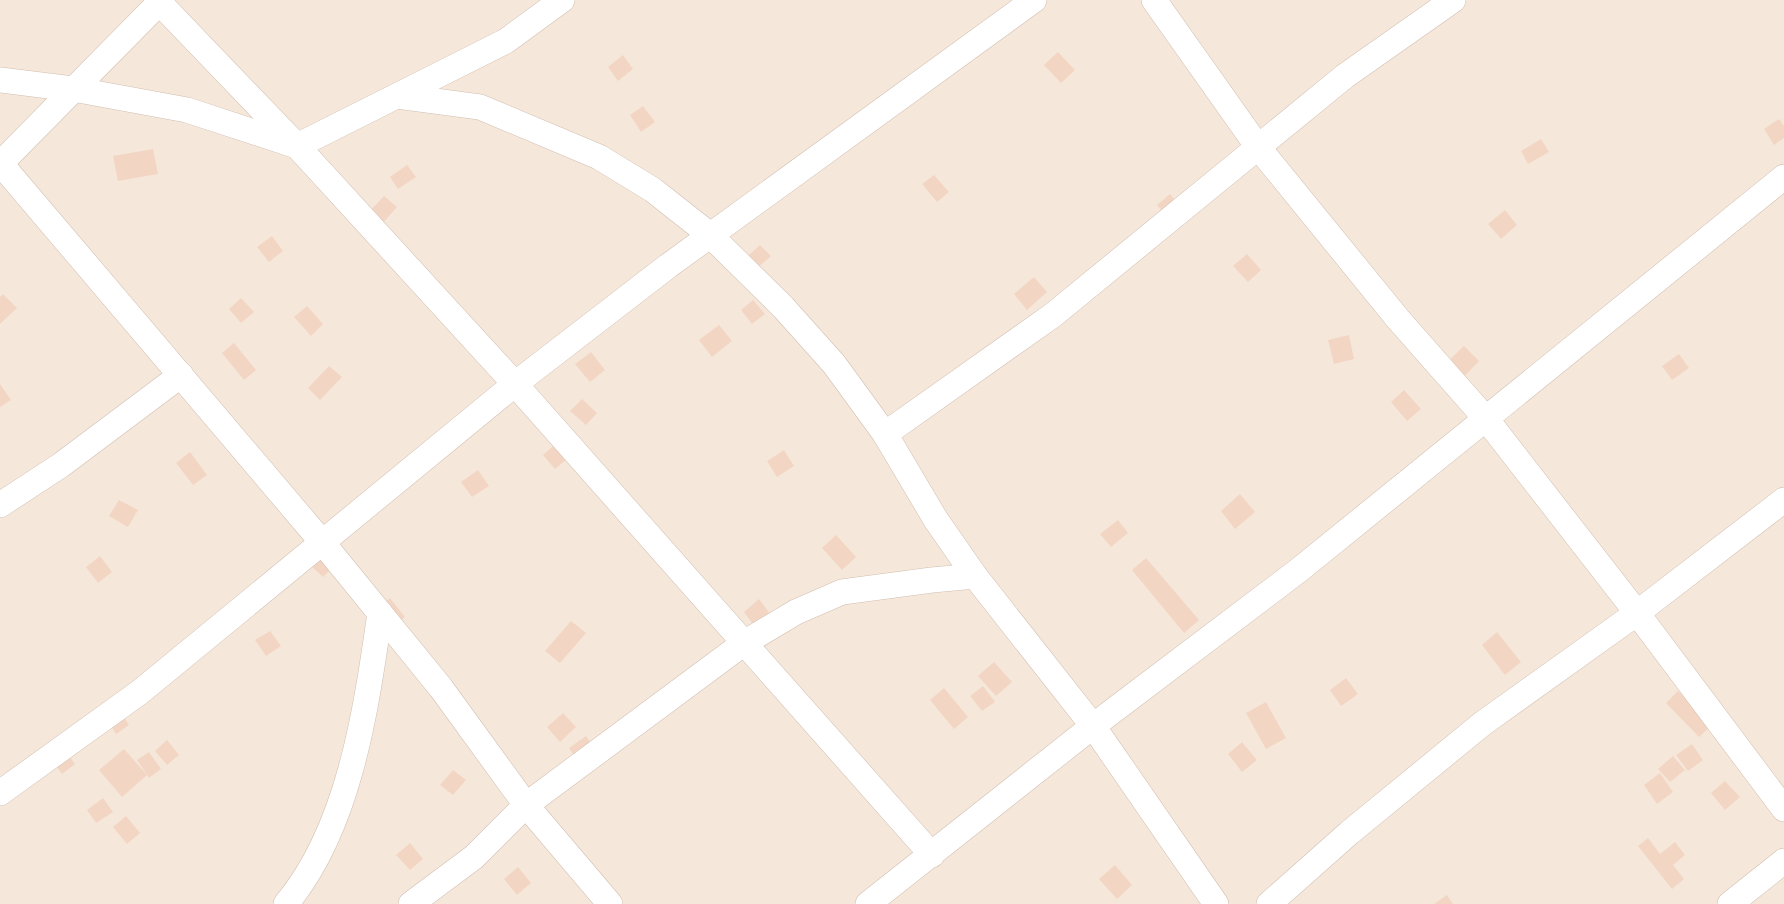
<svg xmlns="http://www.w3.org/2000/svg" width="1784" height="904" viewBox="0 0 1784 904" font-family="'Archivo Narrow',sans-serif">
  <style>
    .residential { fill: #f5e8da }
    .building { fill: #f3d5c3 }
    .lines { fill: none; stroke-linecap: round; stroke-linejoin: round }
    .street-casing { stroke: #d1beb0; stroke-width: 26 }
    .street { stroke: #fff; stroke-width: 25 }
  </style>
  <rect width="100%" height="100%" fill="#fdf6ec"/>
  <rect class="residential" x="0" y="0" width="1784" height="904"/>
  <g class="building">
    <polygon points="1058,52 1075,70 1061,83 1044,65"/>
    <polygon points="623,55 633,69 618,81 608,67"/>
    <polygon points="643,106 655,122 641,132 630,115"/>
    <polygon points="1779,119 1784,126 1784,138 1774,145 1764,129"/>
    <polygon points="1541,139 1549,152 1528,164 1521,151"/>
    <polygon points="153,149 158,174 118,181 113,156"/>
    <polygon points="407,165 416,177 398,189 390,177"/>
    <polygon points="934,175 949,192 937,202 922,184"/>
    <polygon points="1170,194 1181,207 1168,218 1157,205"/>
    <polygon points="384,196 397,207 382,224 369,212"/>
    <polygon points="1505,210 1517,225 1501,239 1488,224"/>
    <polygon points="272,236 283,251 269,262 257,247"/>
    <polygon points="760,245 771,256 750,274 741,262"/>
    <polygon points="1247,254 1261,270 1248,282 1233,266"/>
    <polygon points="1034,277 1047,292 1027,310 1014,294"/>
    <polygon points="3,294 17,308 0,324 0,297"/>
    <polygon points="241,298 254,312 241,323 229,309"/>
    <polygon points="753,300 765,314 752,324 741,310"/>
    <polygon points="307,306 323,324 311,336 294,317"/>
    <polygon points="719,325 732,341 712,357 699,340"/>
    <polygon points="1349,335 1354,359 1334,364 1328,340"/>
    <polygon points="234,343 256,370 244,380 222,353"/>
    <polygon points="1464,346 1479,361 1454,387 1438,371"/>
    <polygon points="591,352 605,370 590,382 575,364"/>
    <polygon points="1679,354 1689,368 1672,380 1662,366"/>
    <polygon points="329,366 342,377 320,400 308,388"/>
    <polygon points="0,384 11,400 0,407"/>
    <polygon points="1404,390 1421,409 1407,421 1391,402"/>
    <polygon points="582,399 597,413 586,425 570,411"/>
    <polygon points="560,440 573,454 555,469 543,455"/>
    <polygon points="784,450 794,466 777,477 767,461"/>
    <polygon points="190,452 207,475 193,485 176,463"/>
    <polygon points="478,470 489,486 472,497 461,482"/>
    <polygon points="1240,494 1255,512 1235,529 1221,511"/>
    <polygon points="119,500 138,510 128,527 109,516"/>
    <polygon points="1118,520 1128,533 1111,547 1100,534"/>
    <polygon points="836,535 856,557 842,570 822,548"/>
    <polygon points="326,553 337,563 323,577 312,567"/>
    <polygon points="100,556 112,572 98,583 86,567"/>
    <polygon points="1146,558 1199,620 1184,633 1132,570"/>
    <polygon points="390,598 405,617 389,629 374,611"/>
    <polygon points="759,599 771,615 755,627 744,612"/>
    <polygon points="571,621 586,633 560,663 545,651"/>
    <polygon points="270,631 281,646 266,656 255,640"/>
    <polygon points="1497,632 1521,662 1505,675 1482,645"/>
    <polygon points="994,662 1012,682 996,696 978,676"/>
    <polygon points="1346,678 1358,694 1341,706 1330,690"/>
    <polygon points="983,686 995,702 982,711 970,696"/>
    <polygon points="944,688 968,717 954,729 930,700"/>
    <polygon points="1678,691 1711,726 1699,737 1666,703"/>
    <polygon points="1266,702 1286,738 1266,749 1246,713"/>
    <polygon points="116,704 129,725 116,734 103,713"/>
    <polygon points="563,713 576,727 560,742 547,727"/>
    <polygon points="586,736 597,752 579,764 569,748"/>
    <polygon points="167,740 179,755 167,765 155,751"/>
    <polygon points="1242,742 1257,760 1242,772 1228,754"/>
    <polygon points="1692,744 1703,760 1688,771 1676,755"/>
    <polygon points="61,745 75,764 62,774 48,755"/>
    <polygon points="124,749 147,775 122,797 99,770"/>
    <polygon points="149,752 161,769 149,778 137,760"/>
    <polygon points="1673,756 1685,770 1670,782 1658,769"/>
    <polygon points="453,770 466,780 453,795 440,785"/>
    <polygon points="1660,773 1673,792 1657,804 1644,785"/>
    <polygon points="1725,781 1740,797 1725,810 1711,793"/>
    <polygon points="103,798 113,812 96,823 87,810"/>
    <polygon points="126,816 140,833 127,844 113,827"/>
    <polygon points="1648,838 1660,854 1675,842 1685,855 1673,865 1684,879 1672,889 1638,846"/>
    <polygon points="410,843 423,859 410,870 396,855"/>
    <polygon points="1115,865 1132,885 1117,899 1099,879"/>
    <polygon points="518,867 531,883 517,895 504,879"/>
    <polygon points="1447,895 1453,904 1434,904"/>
  </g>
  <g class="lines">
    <defs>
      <g id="street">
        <polyline points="157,0 297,146 515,384 932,855"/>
        <polyline points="1154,0 1258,147 1398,319 1487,420 1637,613 1784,809"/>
        <polyline points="0,80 73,89 187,110 297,146 506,41 562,0"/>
        <polyline points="397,96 480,107 599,157 653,190 710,235 783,307 834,364 885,434 936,520 975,576 1093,726 1216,904"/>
        <polyline points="0,164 162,0"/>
        <polyline points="1,164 322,542 441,688 526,805 610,904"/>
        <polyline points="885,434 1053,315 1345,76 1453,0"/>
        <polyline points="0,505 61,465 181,375"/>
        <polyline points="0,793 140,692 515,384 668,266 1034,0"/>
        <path d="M286 904C350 827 366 709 380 613"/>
        <polyline points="411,904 474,857 526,805 744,643 796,612 842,592 932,580 975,576"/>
        <polyline points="868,904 1093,726 1299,570 1784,177"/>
        <polyline points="1269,904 1349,833 1482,724 1637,613 1784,500"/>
        <polyline points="1730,904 1784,861"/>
      </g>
    </defs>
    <use href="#street" class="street-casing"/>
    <use href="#street" class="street"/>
  </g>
</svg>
